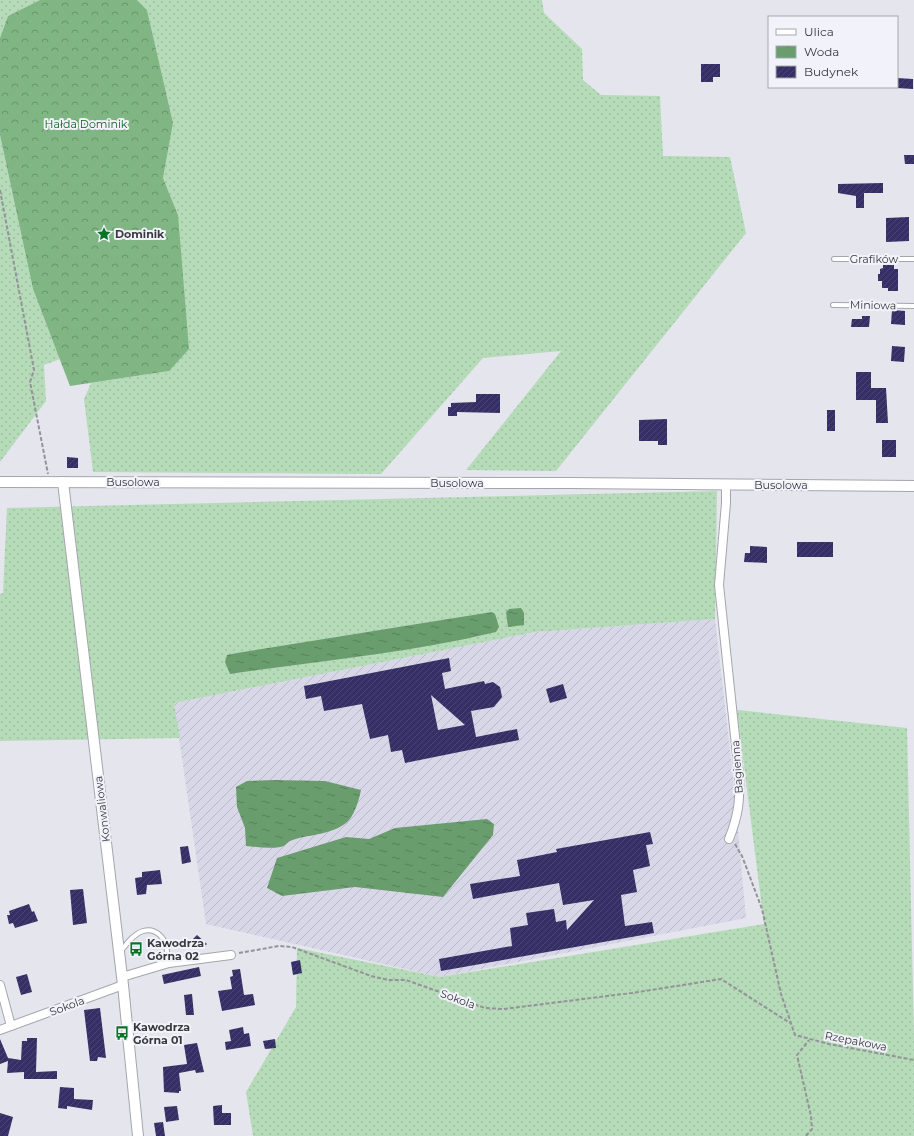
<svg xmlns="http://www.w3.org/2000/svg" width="914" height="1136" viewBox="0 0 914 1136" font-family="Montserrat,sans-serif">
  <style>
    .industrial { fill: url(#industrial-furrows) }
    .grass { fill: url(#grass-dots) }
    .forest { fill: url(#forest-crowns) }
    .water { fill: url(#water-ripples) }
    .building { fill: url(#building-hatch); fill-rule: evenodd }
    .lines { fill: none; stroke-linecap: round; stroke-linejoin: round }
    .service-casing { stroke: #a5a6ad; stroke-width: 6 }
    .minor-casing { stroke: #a5a6ad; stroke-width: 10 }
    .tertiary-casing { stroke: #a5a6ad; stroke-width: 12 }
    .path { stroke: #939399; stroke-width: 2; stroke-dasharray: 4 2; stroke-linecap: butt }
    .service { stroke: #fff; stroke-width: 4 }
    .minor { stroke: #fff; stroke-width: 8 }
    .tertiary { stroke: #fff; stroke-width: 10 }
    .labels { text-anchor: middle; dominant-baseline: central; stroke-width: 4; stroke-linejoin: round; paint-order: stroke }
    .park-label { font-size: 11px; fill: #136125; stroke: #f2f2fa }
    .poi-label { font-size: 11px; font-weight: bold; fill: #39393d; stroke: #f2f2fa; text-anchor: start }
    .street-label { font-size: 11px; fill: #39393d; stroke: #f2f2fa }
  </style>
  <defs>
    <pattern id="industrial-furrows" width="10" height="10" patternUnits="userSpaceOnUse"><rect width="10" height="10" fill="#d7d7e7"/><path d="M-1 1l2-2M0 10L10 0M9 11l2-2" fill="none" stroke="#b9b9c7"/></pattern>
    <pattern id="grass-dots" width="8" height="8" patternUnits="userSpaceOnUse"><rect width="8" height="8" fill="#b6dbb8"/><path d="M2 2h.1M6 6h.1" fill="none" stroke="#9dbd9f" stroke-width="1.8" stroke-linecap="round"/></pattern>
    <pattern id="forest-crowns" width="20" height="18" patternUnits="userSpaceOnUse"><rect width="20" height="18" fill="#80b584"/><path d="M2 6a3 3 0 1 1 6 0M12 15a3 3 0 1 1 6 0" fill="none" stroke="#6a946d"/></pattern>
    <pattern id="water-ripples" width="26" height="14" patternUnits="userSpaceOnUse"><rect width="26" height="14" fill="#699d6d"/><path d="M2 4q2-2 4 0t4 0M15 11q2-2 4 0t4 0" fill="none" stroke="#57815b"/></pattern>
    <pattern id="building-hatch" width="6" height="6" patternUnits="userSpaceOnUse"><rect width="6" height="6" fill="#342f64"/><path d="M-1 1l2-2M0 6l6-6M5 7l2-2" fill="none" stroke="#4a4573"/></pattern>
  </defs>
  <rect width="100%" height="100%" fill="#e4e5ed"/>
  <polygon class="industrial" points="715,619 733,777 746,918 440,977 206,924 174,703 535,632"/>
  <g class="grass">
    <polygon points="0,0 40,0 8,16 0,38"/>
    <polygon points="137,0 542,0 544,13 582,49 583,80 601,95 660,96 663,156 730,157 746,233 556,471 466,470 561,351 483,358 381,474 93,472 84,399 91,383 169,371 178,215 163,178 173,123 147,10"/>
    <polygon points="0,135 33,289 60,359 44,365 46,401 0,462"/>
    <polygon points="717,491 715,619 535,632 174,703 180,738 0,741 0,594 3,593 7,508"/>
    <polygon points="737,710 907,728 914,1037 914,1136 253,1136 246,1092 296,1007 297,948 440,977 764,924"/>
  </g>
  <polygon class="forest" points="40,0 137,0 147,10 173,123 163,178 178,215 189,349 169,371 70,386 33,289 0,135 0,38 8,16"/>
  <g class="water">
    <polygon points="521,608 524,613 524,625 508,627 506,612 509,609"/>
    <path d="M492 612 495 614 499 627 496 632C409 653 318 661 230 674L225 662 227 655 237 653Z"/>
    <path d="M273 780 325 781 361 790C359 800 354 817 346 823 329 836 307 834 290 841 287 843 284 847 280 847 269 849 257 847 246 846L245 828 237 807 236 787 247 781Z"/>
    <polygon points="487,819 494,824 493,835 443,897 355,887 282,896 267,888 277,858 346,837 369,839 395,828"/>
  </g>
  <g class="building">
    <polygon points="701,64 720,64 720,77 713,77 713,82 701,82"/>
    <polygon points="897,78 913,79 913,89 897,88"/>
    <polygon points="904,155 914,155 914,164 905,164"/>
    <polygon points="883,183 883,193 864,193 864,208 856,208 856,196 838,193 838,184"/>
    <polygon points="909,217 909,241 886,242 886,218"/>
    <polygon points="883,265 894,265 894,269 898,269 898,291 888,291 888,288 882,288 882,281 878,281 878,274 880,274 880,269 883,268"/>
    <polygon points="892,310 905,311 905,325 891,324"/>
    <polygon points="862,316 870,316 869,327 851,327 852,319 862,319"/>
    <polygon points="892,346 905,347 904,362 891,361"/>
    <polygon points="856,372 871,372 871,388 886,388 888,423 876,423 876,400 856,400"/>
    <polygon points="476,394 500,394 500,413 457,412 457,416 448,416 448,407 451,407 451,403 476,402"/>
    <rect x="827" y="410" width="8" height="21"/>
    <polygon points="667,419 667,445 658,445 658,441 639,441 639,420"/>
    <rect x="882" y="440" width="14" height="17"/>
    <polygon points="67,457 78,458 78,468 67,468"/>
    <rect x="797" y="542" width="36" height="15"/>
    <polygon points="750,546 767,547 767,563 744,562 745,553 750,553"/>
    <path d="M449 658 451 671 442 673 445 689 484 681 485 684 493 682 500 687 502 697 494 707 471 711 476 737 517 729 519 740 405 763 402 750 391 752 388 735 370 739 362 704 324 711 321 696 306 699 304 686ZM431 695 465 725 438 730Z"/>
    <polygon points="563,684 567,698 550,703 546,689"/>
    <polygon points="650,832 653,844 646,845 650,866 633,870 637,892 621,895 625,926 652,922 654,933 441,971 439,959 512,946 510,928 528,925 526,913 554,909 556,922 566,920 567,930 594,900 563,905 559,883 473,899 470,884 520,876 517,860 557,852 556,849"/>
    <polygon points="188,846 191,862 182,864 180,847"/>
    <polygon points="160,870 162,884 147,885 146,894 137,895 135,878 142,877 142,872"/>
    <polygon points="83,889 87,923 73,925 70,890"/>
    <polygon points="29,904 32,912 34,911 38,921 15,928 13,923 9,924 7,915 10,915 9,911"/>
    <polygon points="197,935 207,944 201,949 192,940"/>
    <polygon points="300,960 302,973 293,975 291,962"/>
    <polygon points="199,967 201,976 164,984 162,975"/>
    <polygon points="240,969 244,995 253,994 255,1005 222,1011 218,991 232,989 230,977 233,976 232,970"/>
    <polygon points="27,974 32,992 21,995 16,977"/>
    <polygon points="192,994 194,1015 186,1015 184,995"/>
    <polygon points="100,1008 106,1058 98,1057 97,1061 90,1061 84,1010"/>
    <polygon points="243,1027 244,1034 249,1033 251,1046 226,1050 225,1042 231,1041 229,1030"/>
    <polygon points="27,1038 37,1038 36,1072 57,1071 57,1079 24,1079 24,1072 7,1073 8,1061 0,1064 0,1039 8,1058 21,1060 22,1041 27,1041"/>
    <polygon points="275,1039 276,1048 265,1049 263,1041"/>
    <polygon points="197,1043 204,1072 196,1073 195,1070 179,1073 181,1091 179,1091 179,1093 164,1092 163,1067 187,1064 184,1045"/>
    <polygon points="60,1087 74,1088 74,1099 93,1100 92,1110 67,1106 67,1109 58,1108"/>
    <polygon points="222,1105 222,1113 231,1113 231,1125 214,1125 213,1106"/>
    <polygon points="177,1106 179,1120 166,1122 164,1107"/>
    <polygon points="0,1113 13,1117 8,1136 0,1136"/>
    <polygon points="163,1122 165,1136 156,1136 154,1123"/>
  </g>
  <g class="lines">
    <defs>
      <g id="service">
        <polyline points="834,259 914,259"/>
        <polyline points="833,305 914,306"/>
        <path d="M120 952C126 945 133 934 143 931 156 927 167 939 167 952 167 956 165 961 165 964"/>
      </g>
      <g id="minor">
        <path d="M726 485V503L719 585 739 774C740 800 739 814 729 839"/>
        <polyline points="122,977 169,963 231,955"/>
        <polyline points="0,985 11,1026"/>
        <polyline points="0,1030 123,985"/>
      </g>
      <g id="tertiary">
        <polyline points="0,482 571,483 914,486"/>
        <polyline points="63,482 123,985 138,1136"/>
      </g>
    </defs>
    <use href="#service" class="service-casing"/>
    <use href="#minor" class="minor-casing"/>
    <use href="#tertiary" class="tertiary-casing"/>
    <g class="path">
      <polyline points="0,190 34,370 30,382 48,474"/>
      <polyline points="735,844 742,856 762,909 781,994 795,1035 829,1044 914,1060"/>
      <polyline points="239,953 279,946 292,947 371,976 388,980 406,980 485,1008 503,1009 632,993 721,979 790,1023"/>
      <polyline points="806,1136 812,1129 811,1116 797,1055 809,1040"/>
    </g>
    <use href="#service" class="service"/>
    <use href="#minor" class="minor"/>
    <use href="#tertiary" class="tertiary"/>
  </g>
  <defs>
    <symbol id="sight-bare" viewBox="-9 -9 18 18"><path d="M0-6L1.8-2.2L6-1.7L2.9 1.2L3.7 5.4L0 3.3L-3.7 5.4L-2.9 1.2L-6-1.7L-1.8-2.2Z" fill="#057427" stroke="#f2f2fa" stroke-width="2.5" paint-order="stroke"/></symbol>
    <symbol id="bus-bare" viewBox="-9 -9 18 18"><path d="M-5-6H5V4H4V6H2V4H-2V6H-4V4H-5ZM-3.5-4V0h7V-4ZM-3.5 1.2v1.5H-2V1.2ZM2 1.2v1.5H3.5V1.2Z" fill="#057427" stroke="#f2f2fa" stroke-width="2.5" paint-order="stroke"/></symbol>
  </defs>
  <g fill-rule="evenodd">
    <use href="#sight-bare" x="94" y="224" width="20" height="20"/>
    <use href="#bus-bare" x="126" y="939" width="20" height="20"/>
    <use href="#bus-bare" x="112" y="1023" width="20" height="20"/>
  </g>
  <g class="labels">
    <g class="park-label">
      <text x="86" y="124">Hałda Dominik</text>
    </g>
    <g class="poi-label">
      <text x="115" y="234">Dominik</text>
      <text x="147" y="943">Kawodrza<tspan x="147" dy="13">Górna 02</tspan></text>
      <text x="133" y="1027">Kawodrza<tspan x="133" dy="13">Górna 01</tspan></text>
    </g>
    <g class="street-label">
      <text x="874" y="259">Grafików</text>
      <text transform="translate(873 305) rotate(1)">Miniowa</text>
      <text x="133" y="482">Busolowa</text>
      <text x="457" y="483">Busolowa</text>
      <text x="781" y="485">Busolowa</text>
      <text transform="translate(737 767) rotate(-94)">Bagienna</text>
      <text transform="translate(102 809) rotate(-97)">Konwaliowa</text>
      <text transform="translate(458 999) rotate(20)">Sokola</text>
      <text transform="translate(67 1006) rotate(-20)">Sokola</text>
      <text transform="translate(856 1041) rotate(11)">Rzepakowa</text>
    </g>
  </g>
  <rect x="768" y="16" width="130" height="72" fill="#f2f2fa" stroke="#a8a8ae"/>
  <rect x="776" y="29" width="20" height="6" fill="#ffffff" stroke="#a8a8ae"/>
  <text x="804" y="36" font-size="12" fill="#39393d">Ulica</text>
  <rect x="776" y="46" width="20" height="12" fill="url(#water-ripples)" stroke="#a8a8ae"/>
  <text x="804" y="56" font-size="12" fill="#39393d">Woda</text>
  <rect x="776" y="66" width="20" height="12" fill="url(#building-hatch)" stroke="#a8a8ae"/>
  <text x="804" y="76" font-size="12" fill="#39393d">Budynek</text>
</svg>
